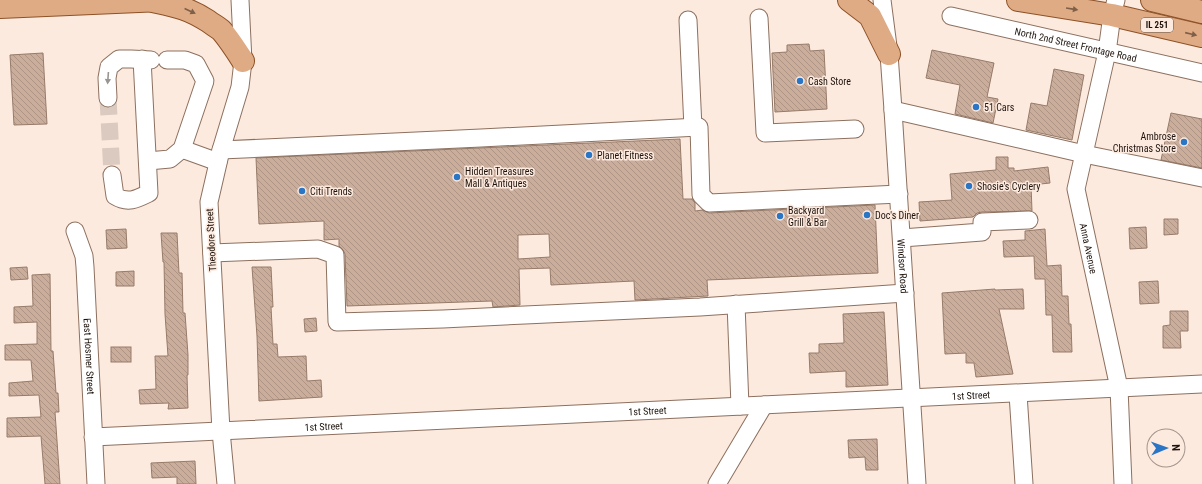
<svg xmlns="http://www.w3.org/2000/svg" width="1202" height="484" viewBox="0 0 1202 484" font-family="'Roboto Condensed',sans-serif">
  <style>
    .building { fill: url(#building-back-hatch); stroke: #967b69; fill-rule: evenodd }
    .lines { fill: none; stroke-linecap: round; stroke-linejoin: round }
    .minor-tunnel { stroke: #dbcabf; stroke-width: 17; stroke-dasharray: 17 8; stroke-linecap: butt }
    .minor-casing { stroke: #8c705f; stroke-width: 19 }
    .major-casing { stroke: #8d5126; stroke-width: 24 }
    .minor { stroke: #fff; stroke-width: 17 }
    .major { stroke: #dfab85; stroke-width: 22 }
    .oneway { fill: #7e5f48 }
    .oneway2 { fill: #999592 }
    .poi-dot { fill: #2976c6; stroke: #fdeadf; stroke-width: 1.5 }
    .labels { text-anchor: middle; dominant-baseline: central; stroke-width: 3; stroke-linejoin: round; paint-order: stroke }
    .shield { fill: #fdeadf; stroke: #60544b; stroke-width: 1 }
    .shield-label { font-size: 9px; font-weight: bold; fill: #1d130c }
    .street-label { font-size: 10px; fill: #1d130c; stroke: #fdeadf }
    .poi-label { font-size: 10px; fill: #1d130c; stroke: #fdeadf; text-anchor: start }
  </style>
  <defs>
    <pattern id="building-back-hatch" width="6" height="6" patternUnits="userSpaceOnUse"><rect width="6" height="6" fill="#cbad9b"/><path d="M-1 5l2 2M0 0l6 6M5-1l2 2" fill="none" stroke="#ae9484"/></pattern>
  </defs>
  <rect width="100%" height="100%" fill="#fdeadf"/>
  <g class="building">
    <polygon points="809,44 810,51 824,50 827,109 775,112 772,53 787,52 787,45"/>
    <polygon points="932,50 994,63 987,97 998,99 993,123 955,114 960,85 926,78"/>
    <polygon points="43,53 47,124 14,125 10,55"/>
    <polygon points="1054,69 1084,75 1072,140 1026,130 1031,103 1047,106"/>
    <polygon points="1171,113 1202,119 1202,168 1161,160"/>
    <path d="M680 139 683 199H693L695 203V211L703 210 709 213 875 205 878 273 707 280 708 296 635 300 634 281 551 285 550 268 519 269 520 305 493 307 492 301 347 306 345 254 343 250 339 246V239L324 240V221L259 224 256 158ZM549 234 550 257 518 259V235Z"/>
    <polygon points="996,157 1008,157 1008,168 1014,168 1014,171 1048,167 1050,183 1031,185 1032,211 982,212 977,213 973,217 920,221 919,202 952,200 950,174 996,170"/>
    <polygon points="1164,219 1178,219 1178,234 1164,235"/>
    <polygon points="1146,227 1147,248 1130,249 1129,228"/>
    <polygon points="126,229 127,248 107,249 106,230"/>
    <polygon points="1045,229 1047,266 1061,265 1062,296 1068,296 1069,324 1071,324 1072,352 1053,352 1052,315 1046,315 1045,279 1035,279 1034,256 1004,257 1003,241 1025,240 1025,231"/>
    <polygon points="161,233 177,233 179,273 182,273 183,313 185,313 188,355 188,375 187,375 188,408 168,409 169,403 140,404 139,390 156,389 155,356 168,356 165,314 164,262 163,262"/>
    <polygon points="27,267 28,279 11,280 10,268"/>
    <polygon points="252,267 271,267 273,307 271,307 273,344 277,344 278,357 306,356 307,381 321,380 322,397 259,401 257,336"/>
    <polygon points="134,271 134,286 116,286 116,272"/>
    <polygon points="50,274 51,351 53,351 56,393 58,393 59,412 55,412 60,484 45,484 41,436 7,437 7,418 41,417 39,395 9,396 9,383 33,381 31,360 5,360 5,345 37,344 37,322 14,323 14,307 33,306 32,275"/>
    <polygon points="1158,281 1159,303 1140,304 1139,282"/>
    <polygon points="995,289 995,290 1023,289 1024,309 999,309 1013,374 976,377 974,363 966,363 966,353 945,354 942,293"/>
    <polygon points="1170,311 1188,311 1188,331 1180,331 1181,348 1163,348 1163,326 1170,325"/>
    <polygon points="884,312 888,385 846,387 846,371 810,373 809,353 819,353 819,344 844,343 843,314"/>
    <polygon points="316,318 317,331 305,332 304,319"/>
    <rect x="111" y="347" width="20" height="15"/>
    <polygon points="877,439 878,470 866,470 865,457 849,458 848,440"/>
    <polygon points="195,461 196,484 177,484 177,477 152,478 151,463"/>
  </g>
  <g class="lines">
    <polyline class="minor-tunnel" points="108,98 112,175"/>
    <defs>
      <g id="minor">
        <path id="s1" d="M882 0 889 54 893 110 917 484"/>
        <path id="s2" d="M1116 0 1112 15 1107 52 1076 189 1119 388 1123 484"/>
        <path id="s3" d="M951 16 1202 73"/>
        <polyline points="759,18 765,133 855,129"/>
        <polyline points="688,20 693,128"/>
        <polyline points="108,98 107,78 109,67 119,59 131,59 151,60"/>
        <polyline points="893,110 1084,154 1202,178"/>
        <polyline points="182,149 218,162"/>
        <polyline points="221,150 481,138 699,127 701,195 709,203 899,194"/>
        <polyline points="148,161 170,159 182,149 205,81 196,64 185,60 167,60"/>
        <path d="M112 175 115 196C128 204 137 199 149 193L142 59"/>
        <path id="s4" d="M75 231 84 256 85 267 96 484"/>
        <polyline points="902,238 982,232 982,222 1029,220"/>
        <polyline points="212,253 318,249 335,255 337,322 443,319 525,315 700,307 905,293"/>
        <polyline points="736,304 740,406"/>
        <polyline points="1018,394 1024,484"/>
        <path id="s5" d="M93 437 1202 384"/>
        <polyline points="226,484 221,431 209,202 221,150 240,87 243,61 240,0"/>
        <polyline points="717,484 764,405"/>
      </g>
      <g id="major">
        <polyline points="849,0 870,16 889,54"/>
        <polyline points="1018,0 1112,15 1202,36"/>
        <polyline points="1152,0 1202,12"/>
        <path d="M153 1C176 6 188 8 208 21 212 24 217 27 221 30 229 39 236 50 243 61"/>
        <polyline points="0,7 162,0"/>
      </g>
    </defs>
    <use href="#minor" class="minor-casing"/>
    <use href="#major" class="major-casing"/>
    <use href="#minor" class="minor"/>
    <use href="#major" class="major"/>
  </g>
  <defs><path id="oneway-solid" d="M-6-.8H1V-3.2L6.5 0L1 3.2V.8H-6Z"/></defs>
  <g class="oneway">
    <use href="#oneway-solid" transform="translate(1072 9) rotate(9)"/>
    <use href="#oneway-solid" transform="translate(190 11) rotate(25)"/>
    <use href="#oneway-solid" transform="translate(1191 34) rotate(13)"/>
  </g>
  <use class="oneway2" href="#oneway-solid" transform="translate(108 78) rotate(94)"/>
  <g class="poi-dot">
    <circle cx="800" cy="81" r="4"/>
    <circle cx="976" cy="107" r="4"/>
    <circle cx="1184" cy="142" r="4"/>
    <circle cx="589" cy="155" r="4"/>
    <circle cx="457" cy="177" r="4"/>
    <circle cx="969" cy="186" r="4"/>
    <circle cx="302" cy="191" r="4"/>
    <circle cx="867" cy="215" r="4"/>
    <circle cx="780" cy="216" r="4"/>
  </g>
  <g class="labels">
    <rect class="shield" x="1141" y="18" width="32" height="14" rx="3"/>
    <g class="shield-label">
      <text x="1157" y="25">IL 251</text>
    </g>
    <g class="street-label">
      <text stroke="none"><textPath href="#s3" startOffset="128">North 2nd Street Frontage Road</textPath></text>
      <text transform="translate(211 240) rotate(-93)">Theodore Street</text>
      <text stroke="none"><textPath href="#s2" startOffset="254">Anna Avenue</textPath></text>
      <text stroke="none"><textPath href="#s1" startOffset="267">Windsor Road</textPath></text>
      <text stroke="none"><textPath href="#s4" startOffset="127">East Hosmer Street</textPath></text>
      <text stroke="none"><textPath href="#s5" startOffset="879">1st Street</textPath></text>
      <text stroke="none"><textPath href="#s5" startOffset="555">1st Street</textPath></text>
      <text stroke="none"><textPath href="#s5" startOffset="231">1st Street</textPath></text>
    </g>
    <g class="poi-label">
      <text x="808" y="81">Cash Store</text>
      <text x="984" y="107">51 Cars</text>
      <text x="1176" y="136" text-anchor="end">Ambrose<tspan x="1176" dy="12">Christmas Store</tspan></text>
      <text x="597" y="155">Planet Fitness</text>
      <text x="465" y="171">Hidden Treasures<tspan x="465" dy="12">Mall &amp; Antiques</tspan></text>
      <text x="977" y="186">Shosie's Cyclery</text>
      <text x="310" y="191">Citi Trends</text>
      <text x="788" y="210">Backyard<tspan x="788" dy="12">Grill &amp; Bar</tspan></text>
      <text x="875" y="215">Doc's Diner</text>
    </g>
  </g>
  <g transform="translate(1166 448) rotate(88)"><circle r="19" fill="#fdeadf" stroke="#a3948b"/>
  <path d="M0-3L7 15L0 10L-7 15Z" fill="#2976c6"/>
  <text y="-6" font-size="11" font-weight="bold" text-anchor="middle" fill="#1d130c">N</text>
  </g>
</svg>
